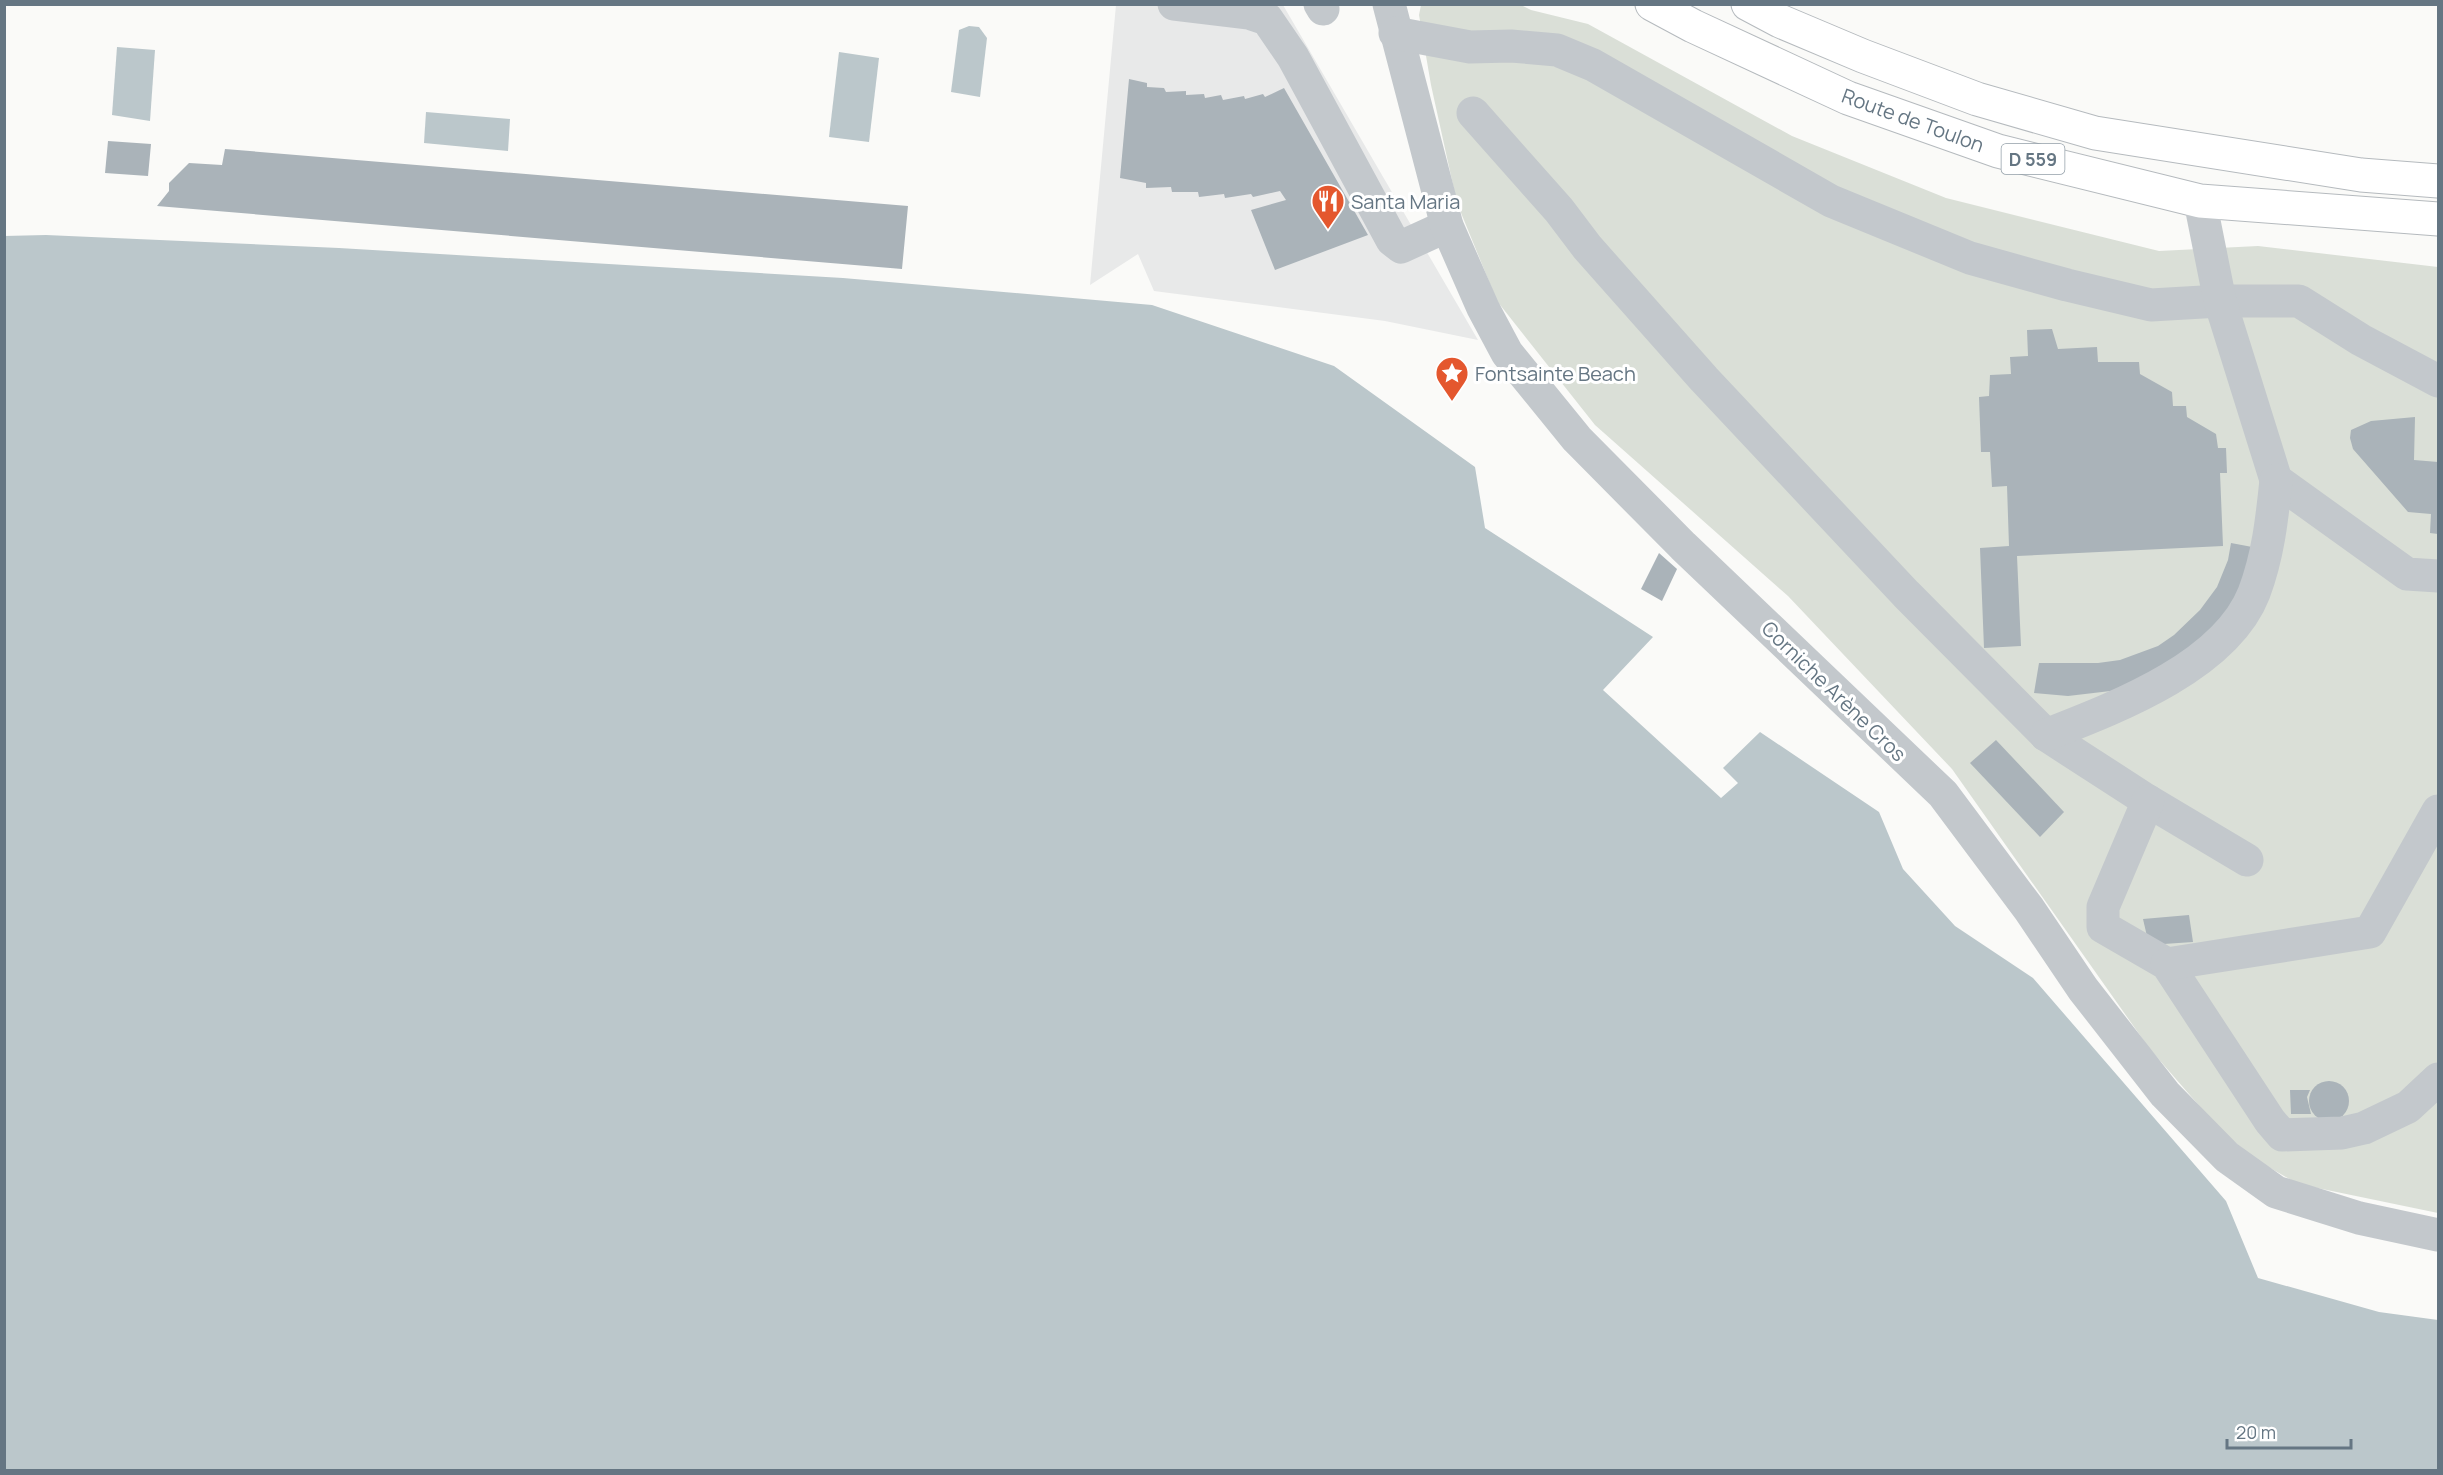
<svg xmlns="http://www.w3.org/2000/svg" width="2443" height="1475" viewBox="0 0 2443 1475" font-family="Manrope,sans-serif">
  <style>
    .built { fill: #e8e9e9 }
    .green { fill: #dadfd7 }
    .water { fill: #bbc7cb }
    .building { fill: #aab3b9 }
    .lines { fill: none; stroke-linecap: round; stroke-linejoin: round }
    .major-casing { stroke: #b5babe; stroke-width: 35 }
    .minor { stroke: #c3c8cc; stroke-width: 33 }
    .major { stroke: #fff; stroke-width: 33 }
    .labels { text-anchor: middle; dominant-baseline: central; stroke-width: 6; stroke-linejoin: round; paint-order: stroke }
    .shield { fill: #fff; stroke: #939fa8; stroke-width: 1.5 }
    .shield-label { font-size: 18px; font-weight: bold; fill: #657683 }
    .street-label { font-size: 20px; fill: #657683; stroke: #fff }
    .poi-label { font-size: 20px; fill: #657683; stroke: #fff; text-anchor: start }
  </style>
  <rect width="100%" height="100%" fill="#fafaf8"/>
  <polygon class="built" points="1116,5 1283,5 1478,340 1385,321 1154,291 1138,254 1090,285"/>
  <polygon class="green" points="1519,4 1531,10 1588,24 1792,136 1946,198 2159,251 2258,246 2438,267 2438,1213 2298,1184 2258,1161 2222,1132 2149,1048 1952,769 1788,596 1595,425 1497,301 1457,203 1431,85 1419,15 1421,5"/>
  <g class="water">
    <polygon points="969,26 979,27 987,38 980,97 951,92 959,30"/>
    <polygon points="117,47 155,50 150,121 112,115"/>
    <polygon points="839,52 879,58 869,142 829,137"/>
    <polygon points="426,112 510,119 508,151 424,143"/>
    <polygon points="46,235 339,248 843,278 1152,305 1334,366 1475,467 1485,528 1653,637 1603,690 1721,798 1738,783 1723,768 1760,732 1879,812 1903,869 1955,926 2033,978 2226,1201 2258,1278 2379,1312 2438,1320 2438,1470 5,1470 4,236"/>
  </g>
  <g class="building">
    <polygon points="1129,79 1147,83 1147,87 1164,88 1166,92 1186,91 1186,95 1204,94 1205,98 1221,95 1223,100 1244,96 1245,99 1263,94 1265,97 1284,88 1368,235 1275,270 1251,210 1286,200 1280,191 1253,197 1251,194 1225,198 1224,194 1199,197 1198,192 1172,192 1171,187 1146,188 1146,183 1120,178"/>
    <polygon points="108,141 151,144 148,176 105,173"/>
    <polygon points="225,149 908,206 902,269 157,206 169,191 169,183 189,163 222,165"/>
    <polygon points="2052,329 2058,349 2097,347 2098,362 2139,362 2140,374 2172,392 2173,406 2186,406 2187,417 2216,434 2218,448 2226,448 2227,473 2220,473 2223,546 2017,556 2021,646 1984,648 1980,548 2009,546 2007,486 1992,487 1990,452 1981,452 1979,397 1989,396 1990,375 2011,374 2010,357 2028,356 2027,330"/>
    <polygon points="2415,417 2414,460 2438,462 2438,534 2430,533 2431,514 2408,512 2353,449 2350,438 2351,430 2371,421"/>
    <polygon points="2231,543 2263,549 2229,626 2119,690 2068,696 2034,693 2039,663 2098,663 2120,660 2158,646 2174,635 2200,610 2217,587 2228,560"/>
    <polygon points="1659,553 1677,569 1662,601 1641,589"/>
    <polygon points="1996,740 2064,812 2040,837 1970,763"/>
    <polygon points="2189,915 2193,942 2149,945 2143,919"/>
    <circle cx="2329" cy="1101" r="20"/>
    <polygon points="2290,1090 2310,1090 2307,1097 2311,1114 2291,1114"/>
  </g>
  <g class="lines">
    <defs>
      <g id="major">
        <polyline points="1652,4 1693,26 1848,98 1998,151 2200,201 2438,219"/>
        <polyline points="1748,4 1780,21 1863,56 1977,99 2095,133 2361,175 2438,181"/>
      </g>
    </defs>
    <use href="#major" class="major-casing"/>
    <g class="minor">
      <polyline points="1174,4 1249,13 1267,19 1293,57 1392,240 1401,247 1447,226"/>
      <polyline points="1320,4 1323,9"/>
      <polyline points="1389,4 1447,226 1483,308 1507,353 1577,439 1683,546 1943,794 2029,909 2083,989 2165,1094 2227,1157 2276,1192 2359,1218 2438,1235"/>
      <polyline points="1395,33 1470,47 1511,46 1557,50 1593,65 1831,201 1970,258 2067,285 2151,305 2220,301 2299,301 2361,340 2438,381"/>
      <polyline points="1473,113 1559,210 1587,247 1704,379 1906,594 2046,735 2148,801 2247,860"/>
      <polyline points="2200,201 2220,301 2276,480 2407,574 2438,576"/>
      <path d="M2046 735C2115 708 2225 667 2254 593 2268 556 2272 519 2276 480"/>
      <polyline points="2148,801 2103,907 2103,927 2167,964 2270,1121 2282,1135 2342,1133 2364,1128 2408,1107 2438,1079"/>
      <polyline points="2167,964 2370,932 2438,811"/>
    </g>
    <use href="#major" class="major"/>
  </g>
  <defs>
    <symbol id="restaurant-pin" viewBox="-11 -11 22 30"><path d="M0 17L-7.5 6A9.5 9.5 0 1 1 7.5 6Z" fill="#e4572e" stroke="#fff"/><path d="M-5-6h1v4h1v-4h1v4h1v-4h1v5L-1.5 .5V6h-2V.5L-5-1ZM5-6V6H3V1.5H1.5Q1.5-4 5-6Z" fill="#fff"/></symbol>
    <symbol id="sight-pin" viewBox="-11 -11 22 30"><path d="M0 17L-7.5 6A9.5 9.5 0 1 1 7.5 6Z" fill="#e4572e" stroke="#fff"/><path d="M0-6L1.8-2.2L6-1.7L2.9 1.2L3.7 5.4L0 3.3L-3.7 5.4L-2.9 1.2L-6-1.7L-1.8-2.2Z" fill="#fff"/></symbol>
  </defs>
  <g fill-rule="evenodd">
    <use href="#restaurant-pin" x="1309" y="182" width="38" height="52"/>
    <use href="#sight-pin" x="1433" y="354" width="38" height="52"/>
  </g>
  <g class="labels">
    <rect class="shield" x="2001.5" y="144" width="63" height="30" rx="4.5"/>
    <g class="shield-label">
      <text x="2033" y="159">D 559</text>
    </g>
    <g class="street-label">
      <text transform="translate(1913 120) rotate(20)">Route de Toulon</text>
      <text transform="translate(1834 691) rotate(44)">Corniche Arène Cros</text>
    </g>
    <g class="poi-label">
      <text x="1351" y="201">Santa Maria</text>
      <text x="1475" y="373">Fontsainte Beach</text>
    </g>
  </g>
  <rect width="2443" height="1475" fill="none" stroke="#657683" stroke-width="12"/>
  <path d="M2227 1439v9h124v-9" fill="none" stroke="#657683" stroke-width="3"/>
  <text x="2236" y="1439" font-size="18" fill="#657683" stroke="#ffffff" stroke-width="4.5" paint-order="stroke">20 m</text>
</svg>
